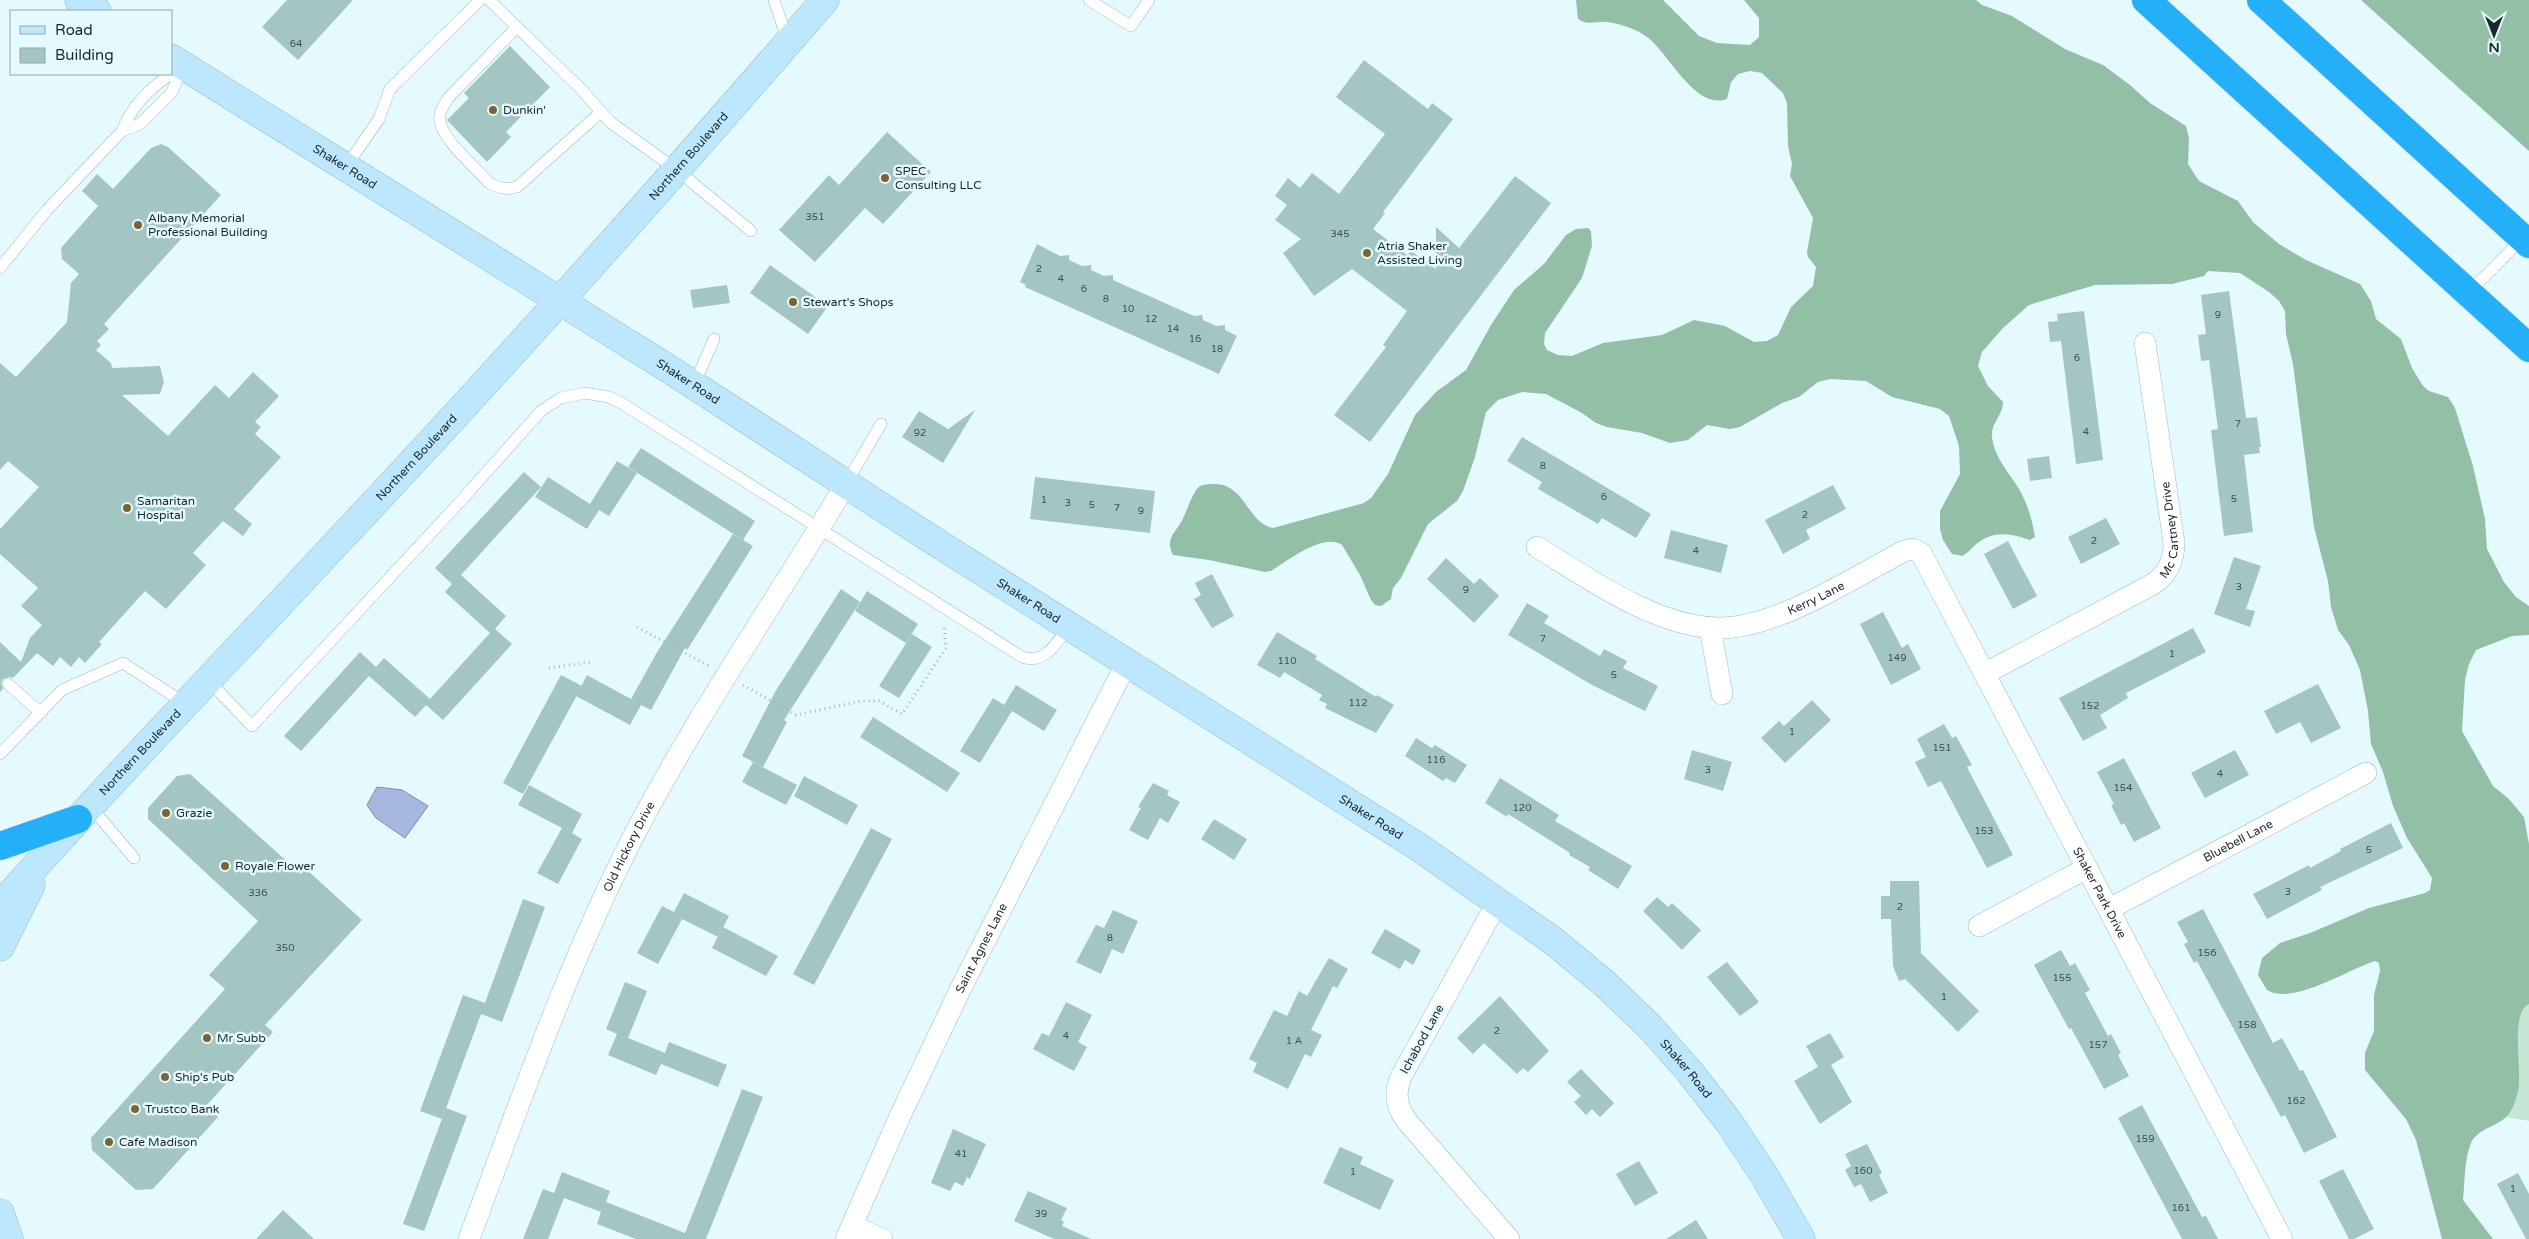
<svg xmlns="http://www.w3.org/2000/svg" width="2529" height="1239" viewBox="0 0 2529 1239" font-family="'Varela Round',sans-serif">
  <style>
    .green { fill: #c6e6d5 }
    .forest { fill: #93bfa7 }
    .water { fill: #a6b8de; stroke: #7c8da8 }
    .building { fill: #a3c6c2 }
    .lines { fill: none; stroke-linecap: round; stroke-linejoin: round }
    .service-casing { stroke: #9abcc3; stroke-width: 12 }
    .minor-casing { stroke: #9abcc3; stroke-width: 22 }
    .secondary-casing { stroke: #9abcc3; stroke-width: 29 }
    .motorway-casing { stroke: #d6d8d9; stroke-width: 29 }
    .path { stroke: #a5b8bc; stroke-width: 3; stroke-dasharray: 1 4; stroke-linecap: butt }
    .service { stroke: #fff; stroke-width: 11 }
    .minor { stroke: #fff; stroke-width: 21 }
    .secondary { stroke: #bde7fd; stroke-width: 28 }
    .motorway { stroke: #24aff9; stroke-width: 28 }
    .poi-dot { fill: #7b6334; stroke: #e5faff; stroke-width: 2 }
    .labels { text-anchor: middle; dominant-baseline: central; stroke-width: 5; stroke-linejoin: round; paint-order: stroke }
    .number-label { font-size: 10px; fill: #3d5051 }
    .poi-label { font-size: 12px; fill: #1b282b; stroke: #e5faff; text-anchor: start }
    .street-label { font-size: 12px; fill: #1b282b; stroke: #e5faff }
  </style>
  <rect width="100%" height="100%" fill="#e5faff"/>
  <path class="green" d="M2526 1004H2529V1121L2506 1117C2529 1083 2505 1030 2526 1004Z"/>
  <g class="forest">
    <path d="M1576 0H1663L1699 36 1717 43 1750 45 1759 37V18L1744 0H1976L1982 5 2012 16 2065 49 2103 65 2130 85 2150 103 2186 126 2189 138 2188 164 2199 181 2238 201 2253 222 2279 244 2306 260 2360 284 2371 301 2376 319 2401 339 2412 368 2423 386 2429 391 2448 397 2455 408 2473 466 2485 519 2487 549 2504 582 2516 597 2529 606V635L2512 636 2476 650 2469 664 2465 680 2462 731 2493 786 2508 798 2524 817 2529 844V1004C2509 1014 2523 1070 2518 1091 2516 1099 2513 1110 2507 1116 2497 1127 2478 1128 2471 1143 2464 1160 2465 1182 2463 1200L2493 1239H2442L2416 1140 2406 1119 2365 1070V1053L2374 1031V995L2380 971 2379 963 2375 961C2349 969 2292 1006 2267 990L2258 975 2262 958 2280 943 2310 933 2369 908 2425 893 2430 890 2432 878 2407 838 2393 806 2383 772 2371 744 2368 711 2360 670 2349 645 2338 630 2331 607 2328 581 2314 527 2293 364 2286 334 2285 311 2279 301 2269 292 2240 273 2208 271 2204 276 2172 284 2095 285 2029 305 2003 328 1982 352 1978 366 1988 386 2003 402C2003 416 1990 423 1992 438 1995 458 2009 473 2019 489 2028 505 2032 519 2035 537L2030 540C2009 533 1992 530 1974 546 1970 550 1968 553 1962 556L1952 554 1943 540 1940 529V511L1960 474 1959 446 1949 416 1940 409 1892 397 1866 381 1830 379 1818 382 1799 397 1782 403 1740 427 1730 429 1707 425 1688 440 1670 443 1642 433 1607 427 1596 423 1582 413 1546 394 1522 392 1498 400 1486 412 1475 457 1463 491 1457 501 1428 524 1401 578 1393 588 1391 599 1381 606 1375 605 1371 600 1360 575 1342 545C1324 532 1287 561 1271 571L1265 572 1209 560 1173 555C1166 542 1172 535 1180 524 1186 515 1192 492 1199 487 1203 484 1209 484 1214 484 1246 484 1247 523 1273 528L1364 503 1371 498 1388 474 1415 415 1436 392 1466 370 1491 325 1514 290 1544 264 1566 235 1576 229 1588 228 1591 231 1592 246 1582 278 1545 333 1544 344 1547 350 1558 355 1572 356 1603 343 1662 335 1694 320 1725 326 1754 342 1767 341 1778 335 1791 307 1813 286 1816 267 1808 257 1807 252 1813 218 1790 176 1792 164 1788 146 1787 103 1783 93 1762 73 1750 71 1738 74 1731 82 1727 99C1695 111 1669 53 1647 37 1637 29 1620 24 1608 22 1597 21 1587 26 1578 19Z"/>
    <polygon points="2361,0 2529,0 2529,151"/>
  </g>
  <polygon class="water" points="377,787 402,790 428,806 405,838 376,818 367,805"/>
  <g class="building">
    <polygon points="287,0 353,0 298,60 262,27"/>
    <polygon points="510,46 550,87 506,132 511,137 487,162 447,120 469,98 464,93"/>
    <polygon points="1364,60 1428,109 1432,103 1453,119 1383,212 1385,213 1373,229 1407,255 1411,251 1436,269 1436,227 1459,248 1515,176 1551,203 1370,442 1334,415 1386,347 1383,345 1407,311 1352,269 1314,296 1283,253 1301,239 1275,220 1287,205 1275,196 1288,178 1300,188 1312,173 1339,194 1385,134 1336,97"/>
    <polygon points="887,132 931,172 883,224 865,208 815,262 779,230 829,175 839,185"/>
    <polygon points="161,144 168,147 221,195 104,324 109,329 97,341 101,345 96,350 111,363 112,368 160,366 164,382 160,394 122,395 168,436 215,385 229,398 253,372 279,396 255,422 261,427 255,434 281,457 234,509 252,524 243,536 223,521 193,553 206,565 166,609 145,591 99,642 102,644 85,663 79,657 71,667 60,657 53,666 37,653 13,678 9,677 3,679 1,683 3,689 0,692 0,642 21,662 30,638 42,625 21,606 38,588 0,554 0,529 39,487 8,461 0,470 0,363 16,377 67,322 71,283 79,274 62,259 61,248 98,206 82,191 97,174 113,189 151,148"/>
    <polygon points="1037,244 1060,256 1069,255 1069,260 1082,266 1091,265 1091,270 1104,276 1113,275 1113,280 1194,316 1202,315 1203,320 1216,326 1225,325 1225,330 1237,336 1219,374 1025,287 1026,285 1020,282"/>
    <polygon points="770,265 828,306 808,334 750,293"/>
    <polygon points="727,285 730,303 693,308 690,290"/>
    <polygon points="2229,291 2246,418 2257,417 2261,447 2259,447 2260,453 2244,455 2253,532 2224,536 2211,430 2218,429 2209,360 2201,361 2198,335 2206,334 2201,295"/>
    <polygon points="2084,311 2103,460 2076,464 2061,341 2050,342 2048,322 2058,321 2057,314"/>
    <polygon points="975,410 943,463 902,437 919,411 948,429"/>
    <polygon points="1522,437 1651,514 1636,538 1602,518 1598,524 1538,489 1542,482 1507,461"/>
    <polygon points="641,448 755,521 743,540 628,467"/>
    <polygon points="2049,456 2052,478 2030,481 2027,459"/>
    <polygon points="617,461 637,473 609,516 599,510 587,529 535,497 548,477 590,504"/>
    <polygon points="524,472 541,487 461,575 506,616 495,629 512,644 443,720 426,705 415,717 369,676 301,751 284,736 360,652 376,667 384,658 430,699 490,633 445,592 452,584 435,568"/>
    <polygon points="1035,477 1155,491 1150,533 1030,519"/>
    <polygon points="1833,485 1846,509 1806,530 1810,539 1783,554 1765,520"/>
    <polygon points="2106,518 2120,544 2081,564 2068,537"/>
    <polygon points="1671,530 1728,545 1721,573 1664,558"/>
    <polygon points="733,534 753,546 687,650 685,648 651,710 641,705 630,725 576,696 587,675 631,699 656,654"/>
    <polygon points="2008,541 2037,596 2013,609 1984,554"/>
    <polygon points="2234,557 2261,566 2246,609 2255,611 2250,627 2214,614"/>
    <polygon points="1446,558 1474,584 1480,578 1499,596 1474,623 1427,579"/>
    <polygon points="1212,574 1234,616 1212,628 1194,599 1201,595 1195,583"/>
    <polygon points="841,589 860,602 784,720 787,722 763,767 742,756 775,692"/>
    <polygon points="867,591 918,624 906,643 855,611"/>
    <polygon points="1527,603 1549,616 1544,623 1600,656 1604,649 1627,661 1623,668 1658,686 1645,711 1592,685 1508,635"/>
    <polygon points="1883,612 1902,648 1908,644 1921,669 1891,685 1860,624"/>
    <polygon points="2193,628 2206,652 2126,693 2128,698 2100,715 2107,728 2083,741 2059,698"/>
    <polygon points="1277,632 1317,656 1315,659 1376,697 1377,695 1394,705 1376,733 1325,708 1327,704 1319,700 1322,695 1284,672 1280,678 1257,665"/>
    <polygon points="912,634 932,647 899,698 879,686"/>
    <polygon points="561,675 582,686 523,794 503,783"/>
    <polygon points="2318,684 2341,728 2311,743 2300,722 2276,734 2264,711"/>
    <polygon points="1016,685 1057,710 1044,731 1012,711 980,763 960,751 993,698 1004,705"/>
    <polygon points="1812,700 1831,720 1785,763 1761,738 1779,721 1784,726"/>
    <polygon points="873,717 960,773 947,792 860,737"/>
    <polygon points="1944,724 1952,738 1956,736 1972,765 1967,767 2013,855 1987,868 1941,781 1928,787 1915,762 1926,757 1917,739"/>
    <polygon points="1416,738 1432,748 1435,745 1467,765 1455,783 1446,778 1443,781 1405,756"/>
    <polygon points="1692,750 1732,762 1723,791 1684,779"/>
    <polygon points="2235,750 2249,775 2205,798 2191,773"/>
    <polygon points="2124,758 2161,828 2134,842 2124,823 2121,825 2111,805 2114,804 2097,772"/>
    <polygon points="753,762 797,785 786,805 742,782"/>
    <polygon points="190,774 301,874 306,869 362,920 265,1025 273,1032 206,1106 218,1117 153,1189 136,1190 92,1150 91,1138 225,989 209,975 258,921 148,819 148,808 177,776"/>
    <polygon points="804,776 858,805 847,825 794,796"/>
    <polygon points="1500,778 1559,815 1555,821 1632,866 1618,889 1588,870 1590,867 1569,855 1570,853 1508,814 1507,817 1485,803"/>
    <polygon points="1153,783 1169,791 1167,795 1180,802 1168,823 1160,818 1148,840 1129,830 1141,808 1138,807"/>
    <polygon points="529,785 582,814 572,833 582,839 558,884 537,873 562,828 518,805"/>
    <polygon points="1214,819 1247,839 1234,860 1201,839"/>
    <polygon points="2391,823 2403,848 2320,887 2322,890 2267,919 2253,894 2309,865 2310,868 2341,851 2340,849"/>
    <polygon points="871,828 892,839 814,985 793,974"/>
    <polygon points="1890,881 1919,881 1921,953 1979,1011 1958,1032 1905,979 1899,981 1893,966 1891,919 1881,919 1881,896 1890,896"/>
    <polygon points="684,893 729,916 718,937 682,919 658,964 637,953 662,906 674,912"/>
    <polygon points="1657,897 1668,907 1672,903 1701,930 1682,950 1643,911"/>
    <polygon points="523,899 545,907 502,1022 481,1014 442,1119 420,1111 463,995 485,1003"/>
    <polygon points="2203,909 2273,1043 2282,1038 2300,1071 2303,1070 2337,1137 2304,1153 2285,1115 2281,1117 2197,961 2194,963 2184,944 2188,942 2177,922"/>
    <polygon points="1113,910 1138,921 1123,954 1112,949 1101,974 1076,962 1096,925 1104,928"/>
    <polygon points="723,927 778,956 766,976 712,948"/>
    <polygon points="1385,929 1421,950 1413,965 1405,960 1400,969 1371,953"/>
    <polygon points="2061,950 2070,966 2075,963 2090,990 2085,993 2108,1036 2111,1034 2121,1053 2118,1055 2129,1076 2104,1089 2071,1028 2069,1029 2034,965"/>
    <polygon points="1329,958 1348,969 1337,988 1333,986 1311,1030 1322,1035 1311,1057 1305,1054 1288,1089 1253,1072 1257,1063 1249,1059 1274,1010 1287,1016 1299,991 1307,996"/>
    <polygon points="1727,962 1759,1002 1740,1016 1707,977"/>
    <polygon points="625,982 647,991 628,1038 665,1053 669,1042 727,1065 718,1087 661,1064 656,1075 608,1055 617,1034 606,1029"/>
    <polygon points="1500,996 1549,1051 1528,1072 1523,1068 1517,1074 1484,1043 1473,1054 1457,1038"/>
    <polygon points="1066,1002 1092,1015 1078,1042 1087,1047 1074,1071 1033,1049 1042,1033 1049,1036"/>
    <polygon points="1830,1033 1844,1057 1831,1065 1852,1102 1820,1124 1794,1081 1818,1067 1806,1046"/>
    <polygon points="1581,1069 1614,1103 1600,1117 1592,1109 1586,1115 1574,1102 1581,1096 1567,1082"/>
    <polygon points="742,1089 763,1097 706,1239 636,1239 597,1224 601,1212 564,1198 548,1239 523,1239 543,1189 554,1193 562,1172 610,1191 606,1202 685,1233"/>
    <polygon points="2142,1105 2202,1217 2206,1216 2218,1239 2182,1239 2118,1118"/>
    <polygon points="446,1108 467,1116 424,1231 403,1224"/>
    <polygon points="953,1129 986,1144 970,1179 967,1177 963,1186 955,1182 950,1191 931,1183"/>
    <polygon points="1867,1144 1882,1173 1879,1175 1888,1193 1870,1202 1861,1184 1854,1187 1845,1170 1851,1166 1845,1154"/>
    <polygon points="1340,1147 1363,1157 1360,1164 1394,1180 1380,1210 1323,1183"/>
    <polygon points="1639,1161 1658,1193 1635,1206 1616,1174"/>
    <polygon points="2343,1169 2374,1229 2354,1239 2349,1239 2319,1181"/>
    <polygon points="2518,1173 2529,1194 2529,1239 2526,1239 2497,1184"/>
    <polygon points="1028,1191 1067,1208 1061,1220 1064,1222 1062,1226 1091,1239 1054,1239 1014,1221"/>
    <polygon points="283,1210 314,1239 256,1239"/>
    <polygon points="1696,1220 1708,1239 1666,1239"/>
  </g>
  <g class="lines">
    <defs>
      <g id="service">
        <polyline points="489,0 580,88 610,122 677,170 751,231"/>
        <polyline points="774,0 788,41"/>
        <polyline points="1089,0 1131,26 1149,0"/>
        <path d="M517 27 449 97C444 105 438 112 440 122 443 140 476 168 489 183 499 188 506 190 517 187L601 112"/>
        <polyline points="122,131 140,124 172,92 183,66"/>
        <polyline points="346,167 379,119 390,89 480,0"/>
        <path d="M0 268 47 210 122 131C131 107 150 88 171 74"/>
        <polyline points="2468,293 2523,238"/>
        <polyline points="694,385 714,339"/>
        <polyline points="846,484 881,424"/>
        <path d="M208 680 252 726 458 504 541 411 561 398 585 393 609 397 623 404 1022 657C1046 665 1057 642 1069 626"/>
        <polyline points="8,684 41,713"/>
        <polyline points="0,754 62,690 123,663 186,704"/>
        <polyline points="90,806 134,858"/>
      </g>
      <g id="minor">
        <path id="s1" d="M1537 547C1589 579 1656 627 1719 628 1775 629 1855 577 1904 551L1913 549 1921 553 2282 1239"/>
        <polyline points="1710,628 1722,694"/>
        <path id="s2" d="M1986 673 2153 584C2168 574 2174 561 2174 543L2145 343"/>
        <path d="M1498 901 1402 1075C1394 1091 1396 1106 1406 1120L1509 1239"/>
        <path id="s3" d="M2109 909 2366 773"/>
        <polyline points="1979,926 2087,868"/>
        <polyline points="852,1226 882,1239"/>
        <path id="s4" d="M469 1239C519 1105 566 969 631 841 695 717 774 604 846 484"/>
        <path id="s5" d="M846 1239 900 1116 962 986 1127 662"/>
      </g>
      <g id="secondary">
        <polyline points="79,0 97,11"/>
        <path id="s6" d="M171 58 669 369 931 539 1417 846 1552 940 1603 982 1650 1027 1689 1071 1728 1121 1764 1175 1801 1239"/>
        <path id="s7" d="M0 906C107 784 221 668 331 549 500 370 664 186 825 0"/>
        <polyline points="0,947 31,885"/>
        <polyline points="0,1213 9,1239"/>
      </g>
      <g id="motorway">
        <polyline points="2146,0 2529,348"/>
        <polyline points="2261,0 2529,244"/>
        <polyline points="0,846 78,819"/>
      </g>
    </defs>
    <use href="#service" class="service-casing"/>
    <use href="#minor" class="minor-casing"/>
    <use href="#secondary" class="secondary-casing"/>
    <use href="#motorway" class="motorway-casing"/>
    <g class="path">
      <polyline points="637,627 709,666"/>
      <polyline points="549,668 590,662"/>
      <polyline points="743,685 796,715 861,701 879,701 902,714 946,648 944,627"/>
    </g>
    <use href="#service" class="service"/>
    <use href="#minor" class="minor"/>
    <use href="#secondary" class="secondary"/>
    <use href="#motorway" class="motorway"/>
  </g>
  <g class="poi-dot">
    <circle cx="493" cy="110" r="5"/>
    <circle cx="885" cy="178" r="5"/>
    <circle cx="138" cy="225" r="5"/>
    <circle cx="1367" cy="253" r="5"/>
    <circle cx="793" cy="302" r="5"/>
    <circle cx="127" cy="508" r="5"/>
    <circle cx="166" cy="813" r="5"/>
    <circle cx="225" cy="866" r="5"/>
    <circle cx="207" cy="1038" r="5"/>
    <circle cx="165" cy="1077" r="5"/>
    <circle cx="135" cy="1109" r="5"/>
    <circle cx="109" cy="1142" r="5"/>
  </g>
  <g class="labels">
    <g class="number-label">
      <text x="296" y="44">64</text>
      <text x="815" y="217">351</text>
      <text x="1340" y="234">345</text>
      <text x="1039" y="269">2</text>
      <text x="1061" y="279">4</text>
      <text x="1084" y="289">6</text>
      <text x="1106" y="299">8</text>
      <text x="1128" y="309">10</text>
      <text x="2218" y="315">9</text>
      <text x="1151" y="319">12</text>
      <text x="1173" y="329">14</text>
      <text x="1195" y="339">16</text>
      <text x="1217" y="349">18</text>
      <text x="2077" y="358">6</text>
      <text x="2238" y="424">7</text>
      <text x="2086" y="432">4</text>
      <text x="920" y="433">92</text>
      <text x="1543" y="466">8</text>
      <text x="1604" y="497">6</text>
      <text x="2234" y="499">5</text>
      <text x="1044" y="500">1</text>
      <text x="1068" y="503">3</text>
      <text x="1092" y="505">5</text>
      <text x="1117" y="508">7</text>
      <text x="1141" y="511">9</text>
      <text x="1805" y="515">2</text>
      <text x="2094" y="541">2</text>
      <text x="1696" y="551">4</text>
      <text x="2239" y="587">3</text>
      <text x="1466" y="590">9</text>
      <text x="1543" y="639">7</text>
      <text x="2172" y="654">1</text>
      <text x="1897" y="658">149</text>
      <text x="1287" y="661">110</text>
      <text x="1614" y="675">5</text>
      <text x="1358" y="703">112</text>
      <text x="2090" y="706">152</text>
      <text x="1792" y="732">1</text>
      <text x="1942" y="748">151</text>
      <text x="1436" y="760">116</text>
      <text x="1708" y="770">3</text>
      <text x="2220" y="774">4</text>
      <text x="2123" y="788">154</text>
      <text x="1522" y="808">120</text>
      <text x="1984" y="831">153</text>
      <text x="2369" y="850">5</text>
      <text x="2288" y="892">3</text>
      <text x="258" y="893">336</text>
      <text x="1900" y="907">2</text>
      <text x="1110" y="938">8</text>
      <text x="285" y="948">350</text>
      <text x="2207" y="953">156</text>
      <text x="2062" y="978">155</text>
      <text x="1944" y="997">1</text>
      <text x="2247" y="1025">158</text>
      <text x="1497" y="1031">2</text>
      <text x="1066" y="1036">4</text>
      <text x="1294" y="1041">1 A</text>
      <text x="2098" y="1045">157</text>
      <text x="2296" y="1101">162</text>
      <text x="2145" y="1139">159</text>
      <text x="961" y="1154">41</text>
      <text x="1863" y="1171">160</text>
      <text x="1353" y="1172">1</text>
      <text x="2513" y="1189">1</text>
      <text x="2181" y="1208">161</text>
      <text x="1041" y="1214">39</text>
    </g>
    <g class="poi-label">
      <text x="503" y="110">Dunkin'</text>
      <text x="895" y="171">SPEC<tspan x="895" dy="14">Consulting LLC</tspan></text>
      <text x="148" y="218">Albany Memorial<tspan x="148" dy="14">Professional Building</tspan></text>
      <text x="1377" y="246">Atria Shaker<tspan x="1377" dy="14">Assisted Living</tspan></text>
      <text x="803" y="302">Stewart's Shops</text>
      <text x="137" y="501">Samaritan<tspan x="137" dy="14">Hospital</tspan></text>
      <text x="176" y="813">Grazie</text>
      <text x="235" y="866">Royale Flower</text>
      <text x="217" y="1038">Mr Subb</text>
      <text x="175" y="1077">Ship's Pub</text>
      <text x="145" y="1109">Trustco Bank</text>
      <text x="119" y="1142">Cafe Madison</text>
    </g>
    <g class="street-label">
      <text stroke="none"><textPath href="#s7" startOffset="1018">Northern Boulevard</textPath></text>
      <text stroke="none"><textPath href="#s6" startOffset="205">Shaker Road</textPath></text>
      <text stroke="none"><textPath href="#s6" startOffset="610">Shaker Road</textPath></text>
      <text stroke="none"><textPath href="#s7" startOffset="612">Northern Boulevard</textPath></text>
      <text stroke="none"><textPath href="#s2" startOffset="250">Mc Cartney Drive</textPath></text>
      <text stroke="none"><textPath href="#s1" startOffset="304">Kerry Lane</textPath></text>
      <text stroke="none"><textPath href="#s6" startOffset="1015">Shaker Road</textPath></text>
      <text stroke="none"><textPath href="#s7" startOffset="208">Northern Boulevard</textPath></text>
      <text stroke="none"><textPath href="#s6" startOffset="1420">Shaker Road</textPath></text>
      <text stroke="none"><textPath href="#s3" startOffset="146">Bluebell Lane</textPath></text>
      <text stroke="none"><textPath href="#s4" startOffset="424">Old Hickory Drive</textPath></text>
      <text stroke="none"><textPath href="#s1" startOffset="806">Shaker Park Drive</textPath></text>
      <text stroke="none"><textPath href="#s5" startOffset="321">Saint Agnes Lane</textPath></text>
      <text transform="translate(1422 1039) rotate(-61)">Ichabod Lane</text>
      <text stroke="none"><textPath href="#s6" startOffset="1825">Shaker Road</textPath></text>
    </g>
  </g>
  <rect x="10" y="10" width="162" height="65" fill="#e5faff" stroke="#94a6aa"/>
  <rect x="20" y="26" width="25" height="8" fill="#bde7fd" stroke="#94a6aa"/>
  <text x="55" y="35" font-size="15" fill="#1b282b">Road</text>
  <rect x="20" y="48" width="25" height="15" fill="#a3c6c2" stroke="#94a6aa"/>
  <text x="55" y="60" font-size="15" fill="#1b282b">Building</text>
  <g transform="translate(2494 35) rotate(180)" stroke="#e5faff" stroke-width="4" paint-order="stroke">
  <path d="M0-4L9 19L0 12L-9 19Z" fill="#1b282b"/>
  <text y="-8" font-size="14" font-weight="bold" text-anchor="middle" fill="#1b282b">N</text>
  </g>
</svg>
